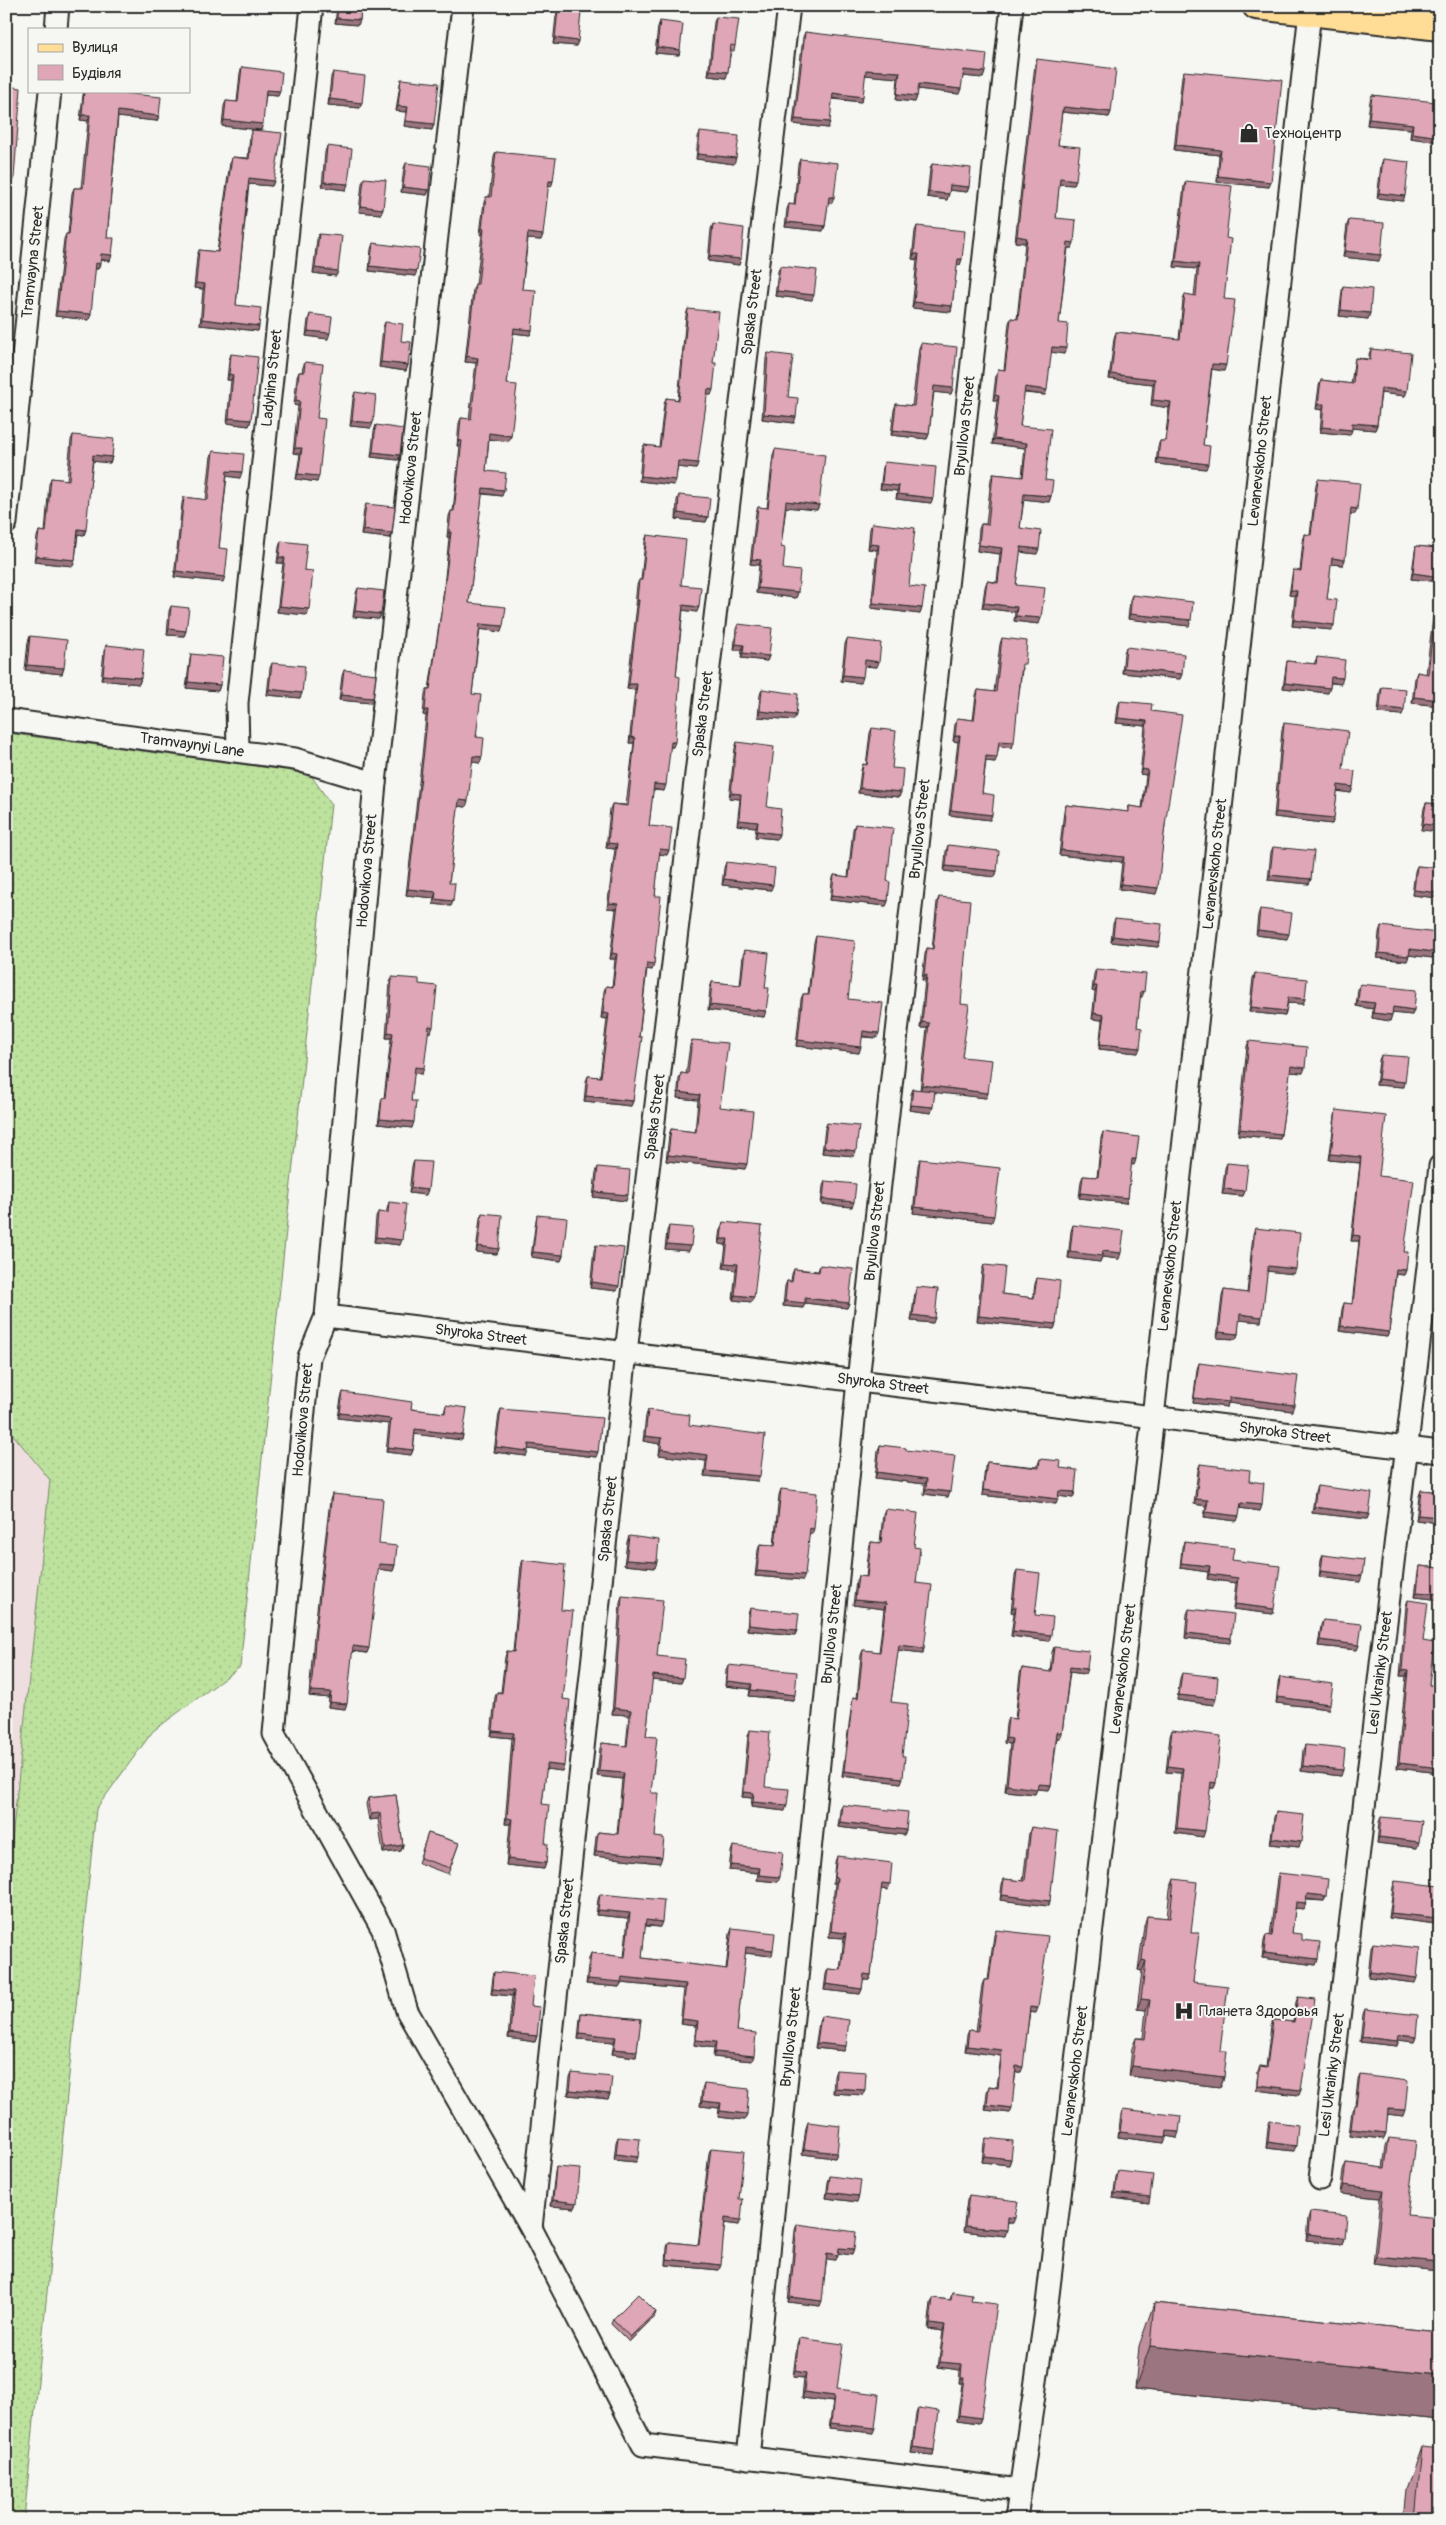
<svg xmlns="http://www.w3.org/2000/svg" width="1446" height="2525" viewBox="0 0 1446 2525" font-family="Pangolin,sans-serif">
  <style>
    .built { fill: #efdee0 }
    .grass { fill: url(#grass-dots); stroke: #748664 }
    .lines { fill: none; stroke-linecap: round; stroke-linejoin: round }
    .minor-casing { stroke: #2b2b2b; stroke-width: 25 }
    .major-casing { stroke: #2b2b2b; stroke-width: 30 }
    .minor { stroke: #f6f6f2; stroke-width: 21 }
    .major { stroke: #ffdd96; stroke-width: 26 }
    .wall { fill: #bf8f9d; stroke: #2b2b2b }
    .shaded-wall { fill: #9b7480; stroke: #2b2b2b }
    .building { fill: #dea6b7; stroke: #2b2b2b }
    .labels { text-anchor: middle; dominant-baseline: central; stroke-width: 4; stroke-linejoin: round; paint-order: stroke }
    .poi-label { font-size: 15px; fill: #2b2b2b; stroke: #f6f6f2; text-anchor: start }
    .street-label { font-size: 15px; fill: #2b2b2b; stroke: #f6f6f2 }
  </style>
  <defs>
    <pattern id="grass-dots" width="8" height="8" patternUnits="userSpaceOnUse" patternTransform="scale(1.25)"><rect width="8" height="8" fill="#bde29d"/><path d="M2 2h.1M6 6h.1" fill="none" stroke="#a3c287" stroke-width="1.8" stroke-linecap="round"/></pattern>
  </defs>
  <rect width="100%" height="100%" fill="#f6f6f2"/>
  <filter id="ink" filterUnits="userSpaceOnUse"><feTurbulence type="fractalNoise" baseFrequency=".02" numOctaves="2"/><feDisplacementMap in="SourceGraphic" scale="10" xChannelSelector="R" yChannelSelector="G"/><feConvolveMatrix kernelMatrix="1 2 1 2 8 2 1 2 1" color-interpolation-filters="sRGB"/></filter>
  <g filter="url(#ink)">
    <polygon class="built" points="6,1426 50,1480 6,1896"/>
    <polygon class="grass" points="6,733 292,771 312,777 331,804 240,1667 153,1731 96,1809 24,2519 6,2519 6,1896 50,1480 6,1426"/>
    <g class="lines">
      <defs>
        <g id="minor">
          <polyline points="463,6 375,783 326,1316 309,1357 274,1734 383,1930 407,2011 531,2228 643,2445 1020,2490"/>
          <polyline points="56,29 58,6"/>
          <polyline points="6,523 50,91"/>
          <polyline points="6,720 295,759 375,783"/>
          <polyline points="238,751 237,703 312,6"/>
          <polyline points="326,1316 1440,1452"/>
          <polyline points="1320,2179 1440,1166"/>
          <polyline points="531,2228 626,1352 789,6"/>
          <polyline points="748,2458 858,1381 1012,6"/>
          <polyline points="1016,2519 1046,2312 1153,1417 1310,12"/>
        </g>
        <polyline id="major" points="1256,6 1440,27"/>
      </defs>
      <use href="#minor" class="minor-casing"/>
      <use href="#major" class="major-casing"/>
      <use href="#minor" class="minor"/>
      <use href="#major" class="major"/>
    </g>
    <g class="wall">
      <polygon points="337,6 361,6 360,20 358,25 335,23"/>
      <polygon points="558,10 578,41 576,46 553,44 556,16"/>
      <polygon points="716,17 735,46 734,51 731,51 726,78 708,76 714,22"/>
      <polygon points="660,21 680,50 679,55 655,53 658,27"/>
      <polygon points="805,32 985,72 983,78 963,76 959,94 918,89 917,96 915,102 896,100 898,78 865,75 861,102 832,99 828,128 793,124 803,37"/>
      <polygon points="1037,59 1111,112 1109,117 1062,112 1058,145 1074,185 1059,184 1056,218 1072,248 1068,248 1059,323 1064,354 1051,352 1045,395 1024,393 1020,426 1045,480 1051,496 1049,502 1024,499 1020,528 1037,554 1020,552 1016,585 1039,624 1014,621 1015,612 982,608 985,587 987,581 997,582 1000,554 977,551 979,529 981,524 986,524 991,479 993,474 1022,477 1025,448 992,444 997,401 993,400 996,375 998,369 1004,370 1009,323 1011,318 1017,319 1025,243 1015,242 1035,64"/>
      <polygon points="242,67 280,91 278,96 266,95 261,130 222,126 224,106 226,101 237,102 240,73"/>
      <polygon points="1184,71 1271,182 1269,187 1217,182 1219,155 1174,150 1182,76"/>
      <polygon points="333,72 360,108 328,105 331,77"/>
      <polygon points="401,79 434,124 432,130 404,126 406,112 396,111 400,84"/>
      <polygon points="84,91 102,91 159,116 157,121 118,117 107,238 110,261 100,260 98,269 95,269 89,320 55,316 64,239 66,234 68,234 72,193 74,188 81,188 88,121 80,120 83,95"/>
      <polygon points="1372,95 1440,105 1440,142 1410,138 1411,129 1367,125 1370,101"/>
      <polygon points="252,130 274,181 272,186 249,184 236,305 259,326 258,331 200,325 203,289 194,288 197,256 199,250 217,252 230,162 232,157 248,158 250,135"/>
      <polygon points="700,132 734,164 696,159 698,137"/>
      <polygon points="327,146 346,190 322,187 325,152"/>
      <polygon points="496,152 553,181 551,187 548,186 541,240 528,239 522,289 532,330 530,335 513,333 507,384 511,436 509,441 489,439 486,471 502,496 482,494 469,603 501,632 480,629 472,694 480,763 472,762 466,807 458,806 449,883 453,901 451,906 433,904 434,898 406,895 422,756 426,716 423,715 425,694 427,689 429,689 442,606 449,538 447,537 449,516 451,511 453,511 460,446 457,446 459,423 461,418 469,419 476,363 465,362 473,289 475,284 476,284 482,234 480,234 484,202 486,197 489,197 494,157"/>
      <polygon points="800,159 834,197 832,203 828,202 825,226 823,231 785,227 787,209 789,204 794,205 798,164"/>
      <polygon points="1383,159 1403,201 1377,198 1381,165"/>
      <polygon points="406,163 429,190 427,195 401,192 404,168"/>
      <polygon points="932,164 969,187 967,192 949,190 947,200 927,197 930,169"/>
      <polygon points="364,178 383,209 381,214 359,212 362,183"/>
      <polygon points="1186,181 1226,238 1224,299 1224,371 1212,369 1203,445 1206,469 1156,464 1158,446 1160,441 1165,441 1169,408 1151,405 1153,384 1109,379 1114,338 1116,332 1179,339 1183,300 1185,294 1194,296 1197,269 1174,267 1184,186"/>
      <polygon points="1349,220 1379,261 1343,257 1347,225"/>
      <polygon points="713,224 741,259 739,265 708,261 711,229"/>
      <polygon points="917,226 962,259 960,265 957,264 952,306 951,312 912,308 917,260 912,259 915,231"/>
      <polygon points="319,234 338,271 336,276 313,273 317,239"/>
      <polygon points="373,243 415,276 369,271 371,249"/>
      <polygon points="780,266 812,300 775,296 778,271"/>
      <polygon points="1343,286 1370,313 1368,319 1339,316 1342,291"/>
      <polygon points="688,309 713,363 711,395 707,395 696,469 678,467 674,485 639,481 642,450 644,445 659,447 664,404 666,398 678,400 686,315"/>
      <polygon points="310,314 328,339 306,336 308,320"/>
      <polygon points="385,322 401,341 408,365 406,371 379,367 383,327"/>
      <polygon points="921,343 953,388 951,394 934,392 929,434 927,439 891,435 894,410 896,404 912,406 919,348"/>
      <polygon points="1371,349 1407,391 1405,396 1381,393 1377,425 1375,430 1352,428 1350,435 1320,432 1322,410 1316,409 1319,386 1321,380 1351,384 1354,363 1355,358 1369,359 1369,354"/>
      <polygon points="768,353 788,397 794,423 762,419 766,358"/>
      <polygon points="231,354 251,420 249,426 227,423 231,380 227,380 229,360"/>
      <polygon points="305,362 317,418 317,482 296,479 300,454 293,453 298,406 294,405 297,377 299,372 302,372 303,367"/>
      <polygon points="355,392 371,428 350,426 353,398"/>
      <polygon points="1438,421 1440,421 1440,448 1434,448 1436,426"/>
      <polygon points="376,425 400,455 398,460 371,457 374,431"/>
      <polygon points="73,435 112,457 110,463 93,461 84,535 78,534 75,560 73,566 34,562 37,537 39,531 45,532 49,484 51,478 67,480 71,440"/>
      <polygon points="775,449 819,505 817,510 786,507 781,547 783,569 798,592 796,598 756,593 759,565 750,564 756,512 758,507 767,508 773,455"/>
      <polygon points="213,451 240,478 227,476 219,548 223,582 174,577 182,503 184,497 206,500 211,456"/>
      <polygon points="884,462 931,503 896,499 897,491 880,489 883,467"/>
      <polygon points="1318,479 1357,509 1355,514 1350,514 1343,565 1331,564 1327,599 1334,625 1332,630 1292,626 1295,596 1289,595 1292,576 1293,570 1300,571 1303,540 1305,534 1310,535 1316,484"/>
      <polygon points="679,495 708,517 706,522 676,519 677,500"/>
      <polygon points="366,504 390,538 361,535 364,509"/>
      <polygon points="1440,512 1440,572 1435,572 1432,581 1411,579 1415,551 1416,546 1436,548"/>
      <polygon points="872,523 922,608 920,614 871,608 877,550 868,549 870,528"/>
      <polygon points="647,535 681,585 697,612 683,610 676,676 673,747 670,747 664,791 653,790 649,826 669,850 667,855 659,854 655,896 654,964 652,970 647,969 639,1037 633,1101 631,1106 584,1101 586,1081 588,1076 600,1077 607,1019 601,1018 604,991 606,986 612,987 615,959 610,959 616,909 607,908 615,849 606,848 610,809 612,804 626,805 634,743 629,743 635,690 627,689 637,605 635,605 637,585 639,580 641,580 645,541"/>
      <polygon points="281,541 304,570 307,615 277,612 283,563 277,563 279,547"/>
      <polygon points="358,588 381,614 379,619 353,617 356,593"/>
      <polygon points="1132,595 1191,620 1189,626 1128,619 1130,600"/>
      <polygon points="171,606 186,631 184,636 167,635 169,611"/>
      <polygon points="1435,612 1440,612 1440,706 1412,703 1415,678 1417,672 1426,674 1433,617"/>
      <polygon points="738,624 769,656 767,661 741,658 742,650 734,650 736,629"/>
      <polygon points="30,636 64,668 62,674 25,670 28,642"/>
      <polygon points="1002,638 1023,670 1022,670 1012,748 999,746 995,762 986,761 982,793 990,820 949,815 958,742 953,741 955,724 957,718 973,720 976,695 978,690 994,692 1000,644"/>
      <polygon points="847,639 877,667 864,666 861,683 841,681 845,644"/>
      <polygon points="106,645 141,678 139,684 101,680 104,651"/>
      <polygon points="1126,647 1182,674 1180,679 1122,673 1124,653"/>
      <polygon points="191,654 220,685 218,691 186,688 190,659"/>
      <polygon points="1317,657 1341,684 1331,683 1328,693 1283,688 1286,667 1287,661 1314,664"/>
      <polygon points="272,663 302,693 300,698 267,695 270,668"/>
      <polygon points="344,670 371,703 339,700 342,676"/>
      <polygon points="1382,687 1402,715 1378,713 1380,692"/>
      <polygon points="762,689 794,720 758,717 760,695"/>
      <polygon points="1120,701 1151,711 1165,825 1156,894 1119,889 1122,862 1059,855 1064,811 1066,805 1127,812 1129,806 1142,808 1146,775 1140,774 1145,726 1116,723 1118,706"/>
      <polygon points="1284,723 1343,769 1353,787 1351,793 1337,791 1334,818 1332,824 1274,817 1282,729"/>
      <polygon points="872,728 892,768 901,792 899,797 858,793 861,770 863,764 866,765 870,733"/>
      <polygon points="737,742 779,834 777,839 755,837 756,827 737,825 740,799 729,798 735,748"/>
      <polygon points="1426,803 1440,804 1421,830 1424,808"/>
      <polygon points="855,824 887,881 888,901 886,906 830,900 832,881 834,875 848,877 853,829"/>
      <polygon points="948,845 997,871 995,877 944,871 946,851"/>
      <polygon points="1273,847 1311,879 1309,884 1268,880 1271,852"/>
      <polygon points="726,862 771,890 722,885 724,868"/>
      <polygon points="1417,866 1440,868 1440,894 1438,898 1412,895 1415,871"/>
      <polygon points="939,897 961,1004 962,1057 988,1093 986,1098 935,1092 931,1113 909,1110 911,1094 913,1089 920,1090 927,1028 920,1028 925,980 922,980 925,954 927,948 932,949 937,902"/>
      <polygon points="1260,909 1287,939 1256,935 1258,915"/>
      <polygon points="1115,919 1160,942 1158,947 1111,942 1113,924"/>
      <polygon points="1381,926 1435,952 1433,958 1409,955 1407,961 1377,958 1379,932"/>
      <polygon points="816,936 848,999 877,1038 862,1037 859,1053 796,1046 801,999 803,994 808,994 814,942"/>
      <polygon points="745,950 765,988 764,1017 708,1010 710,988 712,982 740,985 743,955"/>
      <polygon points="1096,969 1142,997 1140,997 1137,1027 1138,1053 1099,1049 1102,1020 1092,1019 1095,992 1092,991 1094,974"/>
      <polygon points="1255,973 1303,1004 1288,1003 1286,1011 1285,1016 1249,1012 1253,978"/>
      <polygon points="392,977 419,984 431,1032 428,1032 422,1074 414,1073 411,1101 412,1128 378,1124 381,1103 382,1098 384,1098 391,1038 386,1038 390,982"/>
      <polygon points="1360,984 1414,1010 1412,1015 1392,1013 1390,1021 1372,1018 1373,1009 1356,1006 1358,989"/>
      <polygon points="692,1040 720,1107 745,1169 666,1161 669,1135 671,1129 695,1132 698,1100 677,1098 679,1079 681,1073 686,1074 690,1045"/>
      <polygon points="1249,1041 1303,1073 1290,1072 1281,1134 1280,1139 1238,1135 1247,1046"/>
      <polygon points="1381,1055 1404,1087 1376,1085 1379,1060"/>
      <polygon points="1336,1110 1379,1176 1404,1252 1406,1270 1404,1275 1396,1274 1389,1332 1387,1337 1339,1331 1342,1309 1344,1303 1352,1304 1359,1241 1351,1241 1360,1163 1329,1160 1335,1116"/>
      <polygon points="827,1123 854,1156 822,1153 825,1128"/>
      <polygon points="1103,1132 1136,1159 1134,1165 1131,1164 1128,1198 1126,1203 1079,1198 1081,1181 1083,1176 1097,1177 1101,1138"/>
      <polygon points="920,1159 992,1222 913,1213 918,1165"/>
      <polygon points="414,1161 426,1195 409,1193 412,1166"/>
      <polygon points="1227,1163 1245,1191 1243,1196 1222,1194 1225,1168"/>
      <polygon points="598,1167 626,1201 593,1197 596,1172"/>
      <polygon points="825,1181 852,1207 821,1204 823,1186"/>
      <polygon points="389,1202 400,1245 374,1242 376,1217 378,1212 386,1213"/>
      <polygon points="482,1213 497,1254 476,1252 480,1218"/>
      <polygon points="537,1215 563,1255 561,1261 531,1257 536,1220"/>
      <polygon points="723,1222 752,1302 733,1300 736,1270 723,1268 726,1245 719,1244 721,1228"/>
      <polygon points="1073,1225 1119,1259 1102,1257 1100,1262 1068,1258 1071,1231"/>
      <polygon points="669,1226 689,1251 665,1249 667,1231"/>
      <polygon points="1255,1228 1294,1274 1267,1271 1261,1322 1239,1320 1238,1334 1236,1339 1217,1338 1222,1296 1224,1290 1247,1293 1253,1234"/>
      <polygon points="596,1245 617,1291 590,1288 594,1250"/>
      <polygon points="820,1265 849,1303 847,1308 805,1303 803,1308 783,1306 785,1286 787,1281 791,1281 792,1274 794,1269 818,1271"/>
      <polygon points="984,1265 1002,1294 1033,1298 1035,1284 1037,1278 1056,1324 1054,1329 977,1321 982,1270"/>
      <polygon points="917,1287 933,1323 911,1321 915,1292"/>
      <polygon points="1199,1363 1292,1411 1228,1403 1227,1407 1193,1403 1197,1369"/>
      <polygon points="343,1392 411,1409 444,1413 446,1405 463,1435 462,1440 415,1434 413,1450 411,1455 386,1452 389,1424 338,1418 341,1398"/>
      <polygon points="501,1409 596,1457 528,1449 526,1456 494,1452 499,1414"/>
      <polygon points="648,1410 689,1425 758,1481 704,1476 706,1461 659,1455 660,1444 643,1441 646,1416"/>
      <polygon points="880,1445 906,1450 950,1492 948,1497 924,1494 925,1484 875,1478 878,1451"/>
      <polygon points="1040,1459 1060,1468 1075,1492 1073,1498 1058,1496 1056,1504 982,1495 985,1467 987,1462 1037,1467"/>
      <polygon points="1200,1464 1249,1481 1262,1505 1260,1511 1240,1508 1237,1521 1204,1517 1206,1506 1194,1504 1198,1470"/>
      <polygon points="1317,1486 1369,1514 1367,1519 1312,1513 1315,1491"/>
      <polygon points="781,1489 812,1534 809,1534 803,1580 755,1576 758,1550 760,1544 774,1545 779,1495"/>
      <polygon points="1421,1490 1440,1492 1440,1523 1416,1520 1419,1496"/>
      <polygon points="332,1494 379,1544 395,1565 393,1571 378,1569 367,1653 352,1651 345,1709 328,1707 329,1698 309,1696 314,1635 330,1500"/>
      <polygon points="885,1509 914,1547 916,1583 924,1648 923,1653 898,1650 891,1702 902,1756 901,1783 842,1776 852,1703 853,1697 857,1698 861,1655 863,1650 879,1652 884,1609 853,1605 856,1581 858,1576 866,1577 869,1547 871,1542 880,1543 883,1514"/>
      <polygon points="629,1536 655,1568 624,1565 627,1542"/>
      <polygon points="1184,1542 1232,1560 1273,1614 1233,1609 1236,1583 1207,1579 1208,1572 1180,1568 1182,1547"/>
      <polygon points="1323,1555 1360,1582 1319,1577 1321,1560"/>
      <polygon points="523,1560 561,1610 563,1699 562,1771 546,1769 542,1804 546,1863 544,1869 506,1865 510,1824 505,1824 512,1738 491,1736 495,1697 497,1692 501,1692 505,1657 507,1651 513,1652 521,1565"/>
      <polygon points="1420,1566 1440,1568 1440,1600 1415,1597 1418,1571"/>
      <polygon points="1017,1570 1035,1615 1049,1641 1011,1636 1014,1613 1011,1612 1015,1576"/>
      <polygon points="622,1596 657,1656 683,1678 681,1683 652,1680 646,1736 655,1837 660,1863 594,1856 596,1837 598,1832 617,1834 622,1779 597,1776 600,1748 602,1743 626,1746 629,1715 612,1714 620,1602"/>
      <polygon points="1408,1600 1423,1641 1429,1685 1440,1686 1440,1773 1397,1768 1406,1676 1400,1676 1406,1605"/>
      <polygon points="750,1608 797,1630 795,1635 747,1630 748,1614"/>
      <polygon points="1189,1609 1230,1643 1185,1638 1187,1614"/>
      <polygon points="1323,1620 1359,1645 1357,1650 1318,1646 1321,1625"/>
      <polygon points="1054,1647 1085,1674 1070,1672 1062,1733 1060,1738 1057,1738 1051,1785 1049,1790 1037,1789 1035,1794 1005,1791 1010,1744 1004,1743 1006,1724 1008,1718 1015,1719 1020,1674 1022,1668 1050,1672 1052,1652"/>
      <polygon points="728,1665 793,1700 749,1696 750,1689 725,1686 726,1670"/>
      <polygon points="1182,1673 1214,1705 1177,1700 1180,1678"/>
      <polygon points="1280,1677 1329,1709 1276,1703 1278,1683"/>
      <polygon points="750,1730 765,1787 785,1811 751,1807 752,1798 742,1797 748,1736"/>
      <polygon points="1172,1730 1216,1783 1214,1788 1210,1788 1203,1837 1175,1833 1181,1773 1166,1772 1170,1736"/>
      <polygon points="1305,1745 1341,1776 1301,1771 1303,1750"/>
      <polygon points="396,1795 403,1845 401,1851 383,1853 378,1819 369,1820 366,1804 368,1798"/>
      <polygon points="842,1805 906,1830 904,1835 838,1827 840,1810"/>
      <polygon points="1276,1812 1301,1842 1299,1847 1270,1844 1274,1817"/>
      <polygon points="1381,1817 1417,1848 1377,1843 1379,1822"/>
      <polygon points="1031,1827 1050,1901 1048,1906 1000,1900 1002,1884 1004,1879 1023,1881 1029,1833"/>
      <polygon points="428,1833 459,1843 448,1874 418,1863"/>
      <polygon points="733,1846 778,1882 757,1880 758,1873 729,1870 731,1852"/>
      <polygon points="837,1856 888,1890 881,1889 871,1975 869,1980 863,1980 862,1989 860,1994 824,1990 826,1974 828,1969 840,1970 844,1938 829,1937 835,1883 833,1883 835,1862"/>
      <polygon points="1279,1873 1326,1896 1324,1901 1306,1900 1304,1909 1295,1908 1292,1933 1302,1940 1318,1959 1316,1965 1262,1958 1264,1941 1266,1935 1270,1936 1277,1878"/>
      <polygon points="1174,1879 1191,1933 1193,1982 1220,2051 1224,2077 1220,2087 1129,2076 1132,2048 1136,2038 1143,2038 1146,2010 1137,2009 1142,1971 1138,1970 1144,1926 1147,1916 1167,1918 1170,1889"/>
      <polygon points="1395,1881 1438,1918 1436,1924 1389,1918 1393,1887"/>
      <polygon points="600,1894 660,1927 645,1926 642,1958 726,1969 730,1934 732,1928 772,1956 745,1953 737,2031 752,2061 713,2057 714,2048 694,2045 696,2026 680,2024 684,1989 621,1983 619,1987 586,1984 589,1958 591,1953 624,1957 628,1918 596,1915 598,1899"/>
      <polygon points="996,1930 1036,2013 1030,2012 1021,2072 1016,2072 1010,2113 985,2110 987,2092 989,2086 997,2087 1001,2056 965,2051 967,2035 969,2030 976,2031 982,1985 984,1980 988,1980 994,1935"/>
      <polygon points="1373,1943 1415,1983 1368,1977 1371,1948"/>
      <polygon points="494,1972 531,2006 537,2036 535,2042 508,2038 512,1996 491,1994 493,1977"/>
      <polygon points="1298,1997 1299,2095 1256,2090 1258,2071 1260,2066 1266,2067 1271,2025 1273,2020 1293,2022 1296,2002"/>
      <polygon points="1365,2009 1416,2037 1414,2042 1399,2040 1397,2046 1360,2042 1363,2014"/>
      <polygon points="581,2013 641,2019 636,2057 612,2054 614,2042 578,2039 580,2018"/>
      <polygon points="821,2016 846,2046 844,2051 815,2048 819,2022"/>
      <polygon points="836,2070 865,2090 863,2095 833,2093 834,2076"/>
      <polygon points="572,2073 610,2094 608,2099 568,2095 570,2078"/>
      <polygon points="1360,2075 1403,2116 1388,2114 1384,2139 1349,2135 1352,2110 1355,2105 1358,2080"/>
      <polygon points="704,2084 747,2114 745,2120 718,2117 719,2108 700,2106 702,2089"/>
      <polygon points="1123,2109 1177,2138 1166,2136 1164,2143 1118,2137 1121,2114"/>
      <polygon points="1270,2121 1294,2151 1266,2148 1268,2127"/>
      <polygon points="808,2122 837,2153 835,2158 802,2154 806,2128"/>
      <polygon points="618,2137 638,2157 636,2162 614,2160 616,2142"/>
      <polygon points="986,2138 1011,2159 1009,2165 982,2162 984,2143"/>
      <polygon points="1389,2138 1407,2215 1439,2271 1373,2264 1380,2198 1340,2194 1343,2171 1346,2163 1383,2168 1386,2146"/>
      <polygon points="711,2148 739,2199 739,2225 725,2223 719,2270 666,2265 667,2247 669,2242 698,2245 709,2153"/>
      <polygon points="556,2167 577,2203 575,2208 551,2206 555,2172"/>
      <polygon points="1118,2171 1149,2203 1113,2198 1116,2177"/>
      <polygon points="830,2176 857,2202 826,2198 828,2182"/>
      <polygon points="969,2195 1013,2223 1008,2223 1005,2236 963,2231 967,2200"/>
      <polygon points="1310,2212 1345,2238 1343,2244 1306,2240 1308,2218"/>
      <polygon points="797,2224 854,2249 852,2255 838,2253 836,2260 827,2259 820,2306 788,2302 795,2230"/>
      <polygon points="952,2292 971,2301 981,2418 979,2423 957,2420 962,2383 959,2383 960,2370 938,2367 943,2331 928,2329 931,2303 933,2298 950,2300"/>
      <polygon points="1154,2303 1440,2332 1440,2420 1135,2389 1139,2346"/>
      <polygon points="656,2312 654,2317 629,2342 611,2324 613,2319"/>
      <polygon points="799,2338 837,2389 873,2433 829,2428 833,2402 802,2398 804,2378 793,2377 797,2344"/>
      <polygon points="918,2408 934,2450 933,2455 911,2453 916,2414"/>
      <polygon points="1422,2446 1440,2519 1404,2519 1407,2489"/>
    </g>
    <g class="shaded-wall">
      <polygon points="148,6 163,6 163,8"/>
      <polygon points="337,18 360,20 358,25 335,23"/>
      <polygon points="555,38 578,41 576,46 553,44"/>
      <polygon points="657,47 680,50 679,55 655,53"/>
      <polygon points="710,70 728,72 726,78 708,76"/>
      <polygon points="866,70 900,72 898,78 864,75"/>
      <polygon points="964,70 985,72 983,78 962,76"/>
      <polygon points="919,84 961,89 959,94 917,89"/>
      <polygon points="266,90 280,91 278,96 265,95"/>
      <polygon points="833,93 863,97 861,102 831,98"/>
      <polygon points="897,94 917,96 915,102 896,100"/>
      <polygon points="330,99 362,103 360,108 328,105"/>
      <polygon points="398,106 408,107 406,112 396,111"/>
      <polygon points="1064,107 1111,112 1109,117 1062,112"/>
      <polygon points="118,111 159,116 157,121 116,117"/>
      <polygon points="82,115 90,115 88,121 80,120"/>
      <polygon points="795,119 830,122 828,128 793,124"/>
      <polygon points="1369,119 1413,124 1411,129 1367,125"/>
      <polygon points="224,120 263,124 261,130 222,126"/>
      <polygon points="406,121 434,124 432,130 404,126"/>
      <polygon points="1412,133 1440,137 1440,142 1410,138"/>
      <polygon points="1176,145 1221,150 1219,155 1174,150"/>
      <polygon points="698,154 736,158 734,164 696,159"/>
      <polygon points="6,176 14,177 12,182 6,182"/>
      <polygon points="1218,176 1271,182 1269,187 1217,182"/>
      <polygon points="249,178 274,181 272,186 247,184"/>
      <polygon points="1060,178 1076,180 1074,185 1058,184"/>
      <polygon points="549,181 553,181 551,187 547,186"/>
      <polygon points="324,182 348,184 346,190 322,187"/>
      <polygon points="950,185 969,187 967,192 948,190"/>
      <polygon points="403,187 429,190 427,195 401,192"/>
      <polygon points="929,192 949,194 947,200 927,197"/>
      <polygon points="1379,193 1405,196 1403,201 1377,198"/>
      <polygon points="829,197 834,197 832,203 827,202"/>
      <polygon points="361,206 383,209 381,214 359,212"/>
      <polygon points="787,222 825,226 823,231 785,227"/>
      <polygon points="482,228 484,229 482,234 480,234"/>
      <polygon points="528,233 543,235 541,240 526,239"/>
      <polygon points="1017,236 1027,238 1025,243 1015,242"/>
      <polygon points="1068,242 1074,243 1072,248 1066,248"/>
      <polygon points="1345,251 1381,255 1379,261 1343,257"/>
      <polygon points="101,254 112,255 110,261 99,259"/>
      <polygon points="914,254 919,254 917,260 912,259"/>
      <polygon points="710,256 741,259 739,265 708,261"/>
      <polygon points="958,259 962,259 960,265 956,264"/>
      <polygon points="1176,261 1199,264 1197,269 1174,267"/>
      <polygon points="96,263 100,264 98,269 94,268"/>
      <polygon points="370,266 417,271 415,276 369,271"/>
      <polygon points="315,268 338,271 336,276 313,273"/>
      <polygon points="196,283 205,284 203,289 194,288"/>
      <polygon points="777,291 814,295 812,300 775,296"/>
      <polygon points="914,302 952,306 951,312 912,308"/>
      <polygon points="1341,310 1370,313 1368,319 1339,316"/>
      <polygon points="57,311 91,314 89,320 55,316"/>
      <polygon points="202,319 259,326 258,331 200,325"/>
      <polygon points="514,328 532,330 530,335 512,333"/>
      <polygon points="308,331 330,333 328,339 306,336"/>
      <polygon points="1052,347 1066,348 1064,354 1050,352"/>
      <polygon points="467,356 478,358 476,363 465,362"/>
      <polygon points="381,362 408,365 406,371 379,367"/>
      <polygon points="1212,364 1226,365 1224,371 1210,369"/>
      <polygon points="229,374 233,375 231,380 227,380"/>
      <polygon points="1111,374 1155,379 1153,384 1109,379"/>
      <polygon points="934,386 953,388 951,394 932,392"/>
      <polygon points="1025,387 1047,390 1045,395 1023,392"/>
      <polygon points="1381,388 1407,391 1405,396 1379,393"/>
      <polygon points="708,389 713,390 711,395 706,395"/>
      <polygon points="995,395 999,396 997,401 993,400"/>
      <polygon points="296,400 300,401 298,406 294,405"/>
      <polygon points="1153,400 1171,402 1169,408 1151,405"/>
      <polygon points="1318,404 1324,404 1322,410 1316,409"/>
      <polygon points="764,414 796,417 794,423 762,419"/>
      <polygon points="229,418 251,420 249,426 227,423"/>
      <polygon points="352,421 373,423 371,428 350,426"/>
      <polygon points="1352,423 1377,425 1375,430 1350,428"/>
      <polygon points="1322,427 1352,430 1350,435 1320,432"/>
      <polygon points="893,430 929,434 927,439 891,435"/>
      <polygon points="489,433 511,436 509,441 487,439"/>
      <polygon points="994,439 1027,443 1025,448 992,444"/>
      <polygon points="459,440 462,441 460,446 457,446"/>
      <polygon points="1435,442 1440,443 1440,448 1434,448"/>
      <polygon points="295,448 302,448 300,454 293,453"/>
      <polygon points="373,452 400,455 398,460 371,457"/>
      <polygon points="93,455 112,457 110,463 91,461"/>
      <polygon points="1158,458 1208,464 1206,469 1156,464"/>
      <polygon points="678,461 698,463 696,469 676,467"/>
      <polygon points="227,471 242,472 240,478 226,476"/>
      <polygon points="298,474 319,476 317,482 296,479"/>
      <polygon points="641,476 676,480 674,485 639,481"/>
      <polygon points="882,484 899,486 897,491 880,489"/>
      <polygon points="483,488 504,490 502,496 481,493"/>
      <polygon points="898,494 933,498 931,503 896,499"/>
      <polygon points="1024,494 1051,496 1049,502 1022,499"/>
      <polygon points="786,501 819,505 817,510 784,507"/>
      <polygon points="1351,508 1357,509 1355,514 1349,514"/>
      <polygon points="678,513 708,517 706,522 676,519"/>
      <polygon points="78,529 86,530 84,535 76,534"/>
      <polygon points="363,530 392,533 390,538 361,535"/>
      <polygon points="449,532 451,532 449,538 447,537"/>
      <polygon points="870,544 879,545 877,550 868,549"/>
      <polygon points="979,545 1002,548 1000,554 977,551"/>
      <polygon points="1021,547 1039,549 1037,554 1019,552"/>
      <polygon points="36,556 75,560 73,566 34,562"/>
      <polygon points="279,557 285,558 283,563 277,563"/>
      <polygon points="1332,558 1345,560 1343,565 1330,564"/>
      <polygon points="752,559 761,560 759,565 750,564"/>
      <polygon points="1435,566 1440,567 1440,572 1434,572"/>
      <polygon points="176,571 225,577 223,582 174,577"/>
      <polygon points="1413,573 1434,576 1432,581 1411,579"/>
      <polygon points="758,588 798,592 796,598 756,593"/>
      <polygon points="1291,590 1297,591 1295,596 1289,595"/>
      <polygon points="637,600 639,600 637,605 635,605"/>
      <polygon points="873,603 922,608 920,614 871,608"/>
      <polygon points="984,603 1017,607 1015,612 982,608"/>
      <polygon points="683,605 699,607 697,612 681,610"/>
      <polygon points="279,606 309,609 307,615 277,612"/>
      <polygon points="355,611 381,614 379,619 353,617"/>
      <polygon points="1130,614 1191,620 1189,626 1128,619"/>
      <polygon points="1016,616 1041,618 1039,624 1014,621"/>
      <polygon points="1294,620 1334,625 1332,630 1292,626"/>
      <polygon points="480,624 503,626 501,632 478,629"/>
      <polygon points="169,629 186,631 184,636 167,635"/>
      <polygon points="736,644 744,645 742,650 734,650"/>
      <polygon points="743,653 769,656 767,661 741,658"/>
      <polygon points="865,660 879,662 877,667 863,666"/>
      <polygon points="27,665 64,668 62,674 25,670"/>
      <polygon points="1124,668 1182,674 1180,679 1122,673"/>
      <polygon points="103,675 141,678 139,684 101,680"/>
      <polygon points="843,675 863,677 861,683 841,681"/>
      <polygon points="1331,677 1343,678 1341,684 1329,682"/>
      <polygon points="188,682 220,685 218,691 186,688"/>
      <polygon points="1285,683 1330,688 1328,693 1283,688"/>
      <polygon points="629,684 637,684 635,690 627,689"/>
      <polygon points="269,689 302,693 300,698 267,695"/>
      <polygon points="341,695 373,698 371,703 339,700"/>
      <polygon points="1414,697 1440,700 1440,706 1412,703"/>
      <polygon points="1380,707 1404,710 1402,715 1378,713"/>
      <polygon points="425,710 428,710 426,716 423,715"/>
      <polygon points="760,711 796,715 794,720 758,717"/>
      <polygon points="1118,718 1147,721 1145,726 1116,723"/>
      <polygon points="955,736 960,736 958,742 953,741"/>
      <polygon points="631,737 635,738 634,743 629,743"/>
      <polygon points="999,741 1014,742 1012,748 997,746"/>
      <polygon points="671,742 675,742 673,747 669,747"/>
      <polygon points="473,756 482,757 480,763 471,762"/>
      <polygon points="986,756 997,757 995,762 984,761"/>
      <polygon points="1142,769 1148,770 1146,775 1140,774"/>
      <polygon points="654,784 666,785 664,791 652,789"/>
      <polygon points="1338,785 1353,787 1351,793 1336,791"/>
      <polygon points="860,788 901,792 899,797 858,793"/>
      <polygon points="731,793 741,794 740,799 729,798"/>
      <polygon points="459,800 468,801 466,807 457,806"/>
      <polygon points="951,810 992,815 990,820 949,815"/>
      <polygon points="1276,812 1334,818 1332,824 1274,817"/>
      <polygon points="739,820 758,822 756,827 737,825"/>
      <polygon points="1423,824 1440,826 1440,832 1421,830"/>
      <polygon points="757,831 779,834 777,839 755,837"/>
      <polygon points="608,843 617,844 615,849 606,848"/>
      <polygon points="660,849 669,850 667,855 658,854"/>
      <polygon points="1061,850 1124,857 1122,862 1059,855"/>
      <polygon points="946,866 997,871 995,877 944,871"/>
      <polygon points="1270,875 1311,879 1309,884 1268,880"/>
      <polygon points="724,879 773,885 771,890 722,885"/>
      <polygon points="1121,884 1158,888 1156,894 1119,889"/>
      <polygon points="408,889 436,892 434,898 406,895"/>
      <polygon points="1414,890 1440,893 1440,894 1438,898 1412,895"/>
      <polygon points="832,895 888,901 886,906 830,900"/>
      <polygon points="435,899 453,901 451,906 433,904"/>
      <polygon points="609,903 618,904 616,909 607,908"/>
      <polygon points="1258,930 1289,934 1287,939 1256,935"/>
      <polygon points="1113,936 1160,942 1158,947 1111,942"/>
      <polygon points="1410,949 1435,952 1433,958 1408,955"/>
      <polygon points="612,953 617,954 615,959 610,959"/>
      <polygon points="1379,953 1409,956 1407,961 1377,958"/>
      <polygon points="647,963 654,964 652,970 645,969"/>
      <polygon points="924,975 927,975 925,980 922,980"/>
      <polygon points="1094,986 1097,986 1095,992 1092,991"/>
      <polygon points="1141,991 1144,992 1142,997 1139,997"/>
      <polygon points="1288,997 1305,999 1303,1004 1286,1003"/>
      <polygon points="1358,1001 1375,1003 1373,1009 1356,1006"/>
      <polygon points="710,1005 766,1011 764,1017 708,1010"/>
      <polygon points="1251,1007 1286,1011 1285,1016 1249,1012"/>
      <polygon points="1393,1007 1414,1010 1412,1015 1391,1013"/>
      <polygon points="603,1013 609,1014 607,1019 601,1018"/>
      <polygon points="1094,1013 1104,1015 1102,1020 1092,1019"/>
      <polygon points="1373,1013 1392,1015 1390,1021 1372,1018"/>
      <polygon points="922,1022 929,1023 927,1028 920,1028"/>
      <polygon points="429,1026 433,1027 431,1032 427,1032"/>
      <polygon points="863,1031 879,1033 877,1038 861,1036"/>
      <polygon points="388,1032 393,1033 391,1038 386,1038"/>
      <polygon points="798,1040 861,1047 859,1053 796,1046"/>
      <polygon points="1100,1044 1140,1048 1138,1053 1099,1049"/>
      <polygon points="1291,1066 1305,1068 1303,1073 1289,1072"/>
      <polygon points="415,1067 424,1068 422,1074 413,1073"/>
      <polygon points="1378,1079 1405,1082 1404,1087 1376,1085"/>
      <polygon points="922,1085 988,1093 986,1098 920,1091"/>
      <polygon points="679,1092 700,1095 698,1100 677,1098"/>
      <polygon points="586,1096 633,1101 631,1106 584,1101"/>
      <polygon points="911,1105 933,1107 931,1113 909,1110"/>
      <polygon points="380,1119 414,1122 412,1128 378,1124"/>
      <polygon points="1240,1129 1281,1134 1280,1139 1238,1135"/>
      <polygon points="824,1147 856,1151 854,1156 822,1153"/>
      <polygon points="1331,1154 1361,1157 1360,1163 1329,1160"/>
      <polygon points="668,1155 747,1164 745,1169 666,1161"/>
      <polygon points="1132,1159 1136,1159 1134,1165 1130,1164"/>
      <polygon points="411,1188 428,1190 426,1195 409,1193"/>
      <polygon points="1224,1189 1245,1191 1243,1196 1222,1194"/>
      <polygon points="595,1192 628,1195 626,1201 593,1197"/>
      <polygon points="1081,1193 1128,1198 1126,1203 1079,1198"/>
      <polygon points="823,1199 854,1202 852,1207 821,1204"/>
      <polygon points="915,1207 994,1216 992,1222 913,1213"/>
      <polygon points="1353,1235 1360,1236 1359,1241 1351,1241"/>
      <polygon points="376,1237 402,1240 400,1245 374,1242"/>
      <polygon points="721,1239 728,1239 726,1245 719,1244"/>
      <polygon points="667,1244 691,1246 689,1251 665,1249"/>
      <polygon points="478,1246 499,1249 497,1254 476,1252"/>
      <polygon points="1103,1251 1121,1253 1119,1259 1102,1257 1100,1262 1068,1258 1070,1252"/>
      <polygon points="533,1252 563,1255 561,1261 531,1257"/>
      <polygon points="725,1263 738,1264 736,1270 723,1268"/>
      <polygon points="1268,1266 1296,1269 1294,1274 1266,1271"/>
      <polygon points="1396,1269 1406,1270 1404,1275 1394,1274"/>
      <polygon points="592,1282 619,1286 617,1291 590,1288"/>
      <polygon points="735,1295 754,1297 752,1302 733,1300"/>
      <polygon points="805,1298 849,1303 847,1308 805,1303 803,1308 783,1306 785,1301"/>
      <polygon points="1240,1314 1262,1317 1261,1322 1238,1320"/>
      <polygon points="913,1315 935,1318 933,1323 911,1321"/>
      <polygon points="979,1316 1056,1324 1054,1329 977,1321"/>
      <polygon points="1341,1326 1389,1332 1387,1337 1339,1331"/>
      <polygon points="1219,1332 1238,1334 1236,1339 1217,1338"/>
      <polygon points="1229,1397 1294,1405 1292,1411 1228,1403 1227,1407 1193,1403 1194,1398"/>
      <polygon points="340,1413 391,1419 389,1424 338,1418"/>
      <polygon points="415,1429 463,1435 462,1440 413,1434"/>
      <polygon points="645,1436 662,1438 660,1444 643,1441"/>
      <polygon points="529,1444 598,1452 596,1457 527,1449"/>
      <polygon points="388,1447 413,1450 411,1455 386,1452"/>
      <polygon points="496,1447 528,1451 526,1456 494,1452"/>
      <polygon points="661,1449 708,1455 706,1461 659,1455"/>
      <polygon points="706,1471 760,1476 758,1481 704,1476"/>
      <polygon points="877,1472 927,1479 925,1484 875,1478"/>
      <polygon points="926,1489 950,1492 948,1497 924,1494"/>
      <polygon points="983,1490 1058,1499 1056,1504 982,1495"/>
      <polygon points="1059,1491 1075,1492 1073,1498 1057,1496"/>
      <polygon points="1196,1499 1208,1500 1206,1506 1194,1504"/>
      <polygon points="1241,1503 1262,1505 1260,1511 1239,1508"/>
      <polygon points="1314,1507 1369,1514 1367,1519 1312,1513"/>
      <polygon points="1206,1512 1239,1516 1237,1521 1204,1517"/>
      <polygon points="1418,1515 1440,1517 1440,1523 1416,1520"/>
      <polygon points="810,1528 814,1529 812,1534 808,1534"/>
      <polygon points="626,1560 657,1562 655,1568 624,1565"/>
      <polygon points="1181,1563 1210,1566 1208,1572 1180,1568"/>
      <polygon points="379,1564 395,1565 393,1571 377,1569"/>
      <polygon points="757,1571 805,1575 803,1580 755,1576"/>
      <polygon points="1321,1571 1362,1576 1360,1582 1319,1577"/>
      <polygon points="1209,1574 1238,1578 1236,1583 1207,1579"/>
      <polygon points="1417,1592 1440,1594 1440,1600 1415,1597"/>
      <polygon points="855,1600 886,1603 884,1609 853,1605"/>
      <polygon points="1235,1604 1274,1609 1273,1614 1233,1609"/>
      <polygon points="1013,1607 1016,1607 1014,1613 1011,1612"/>
      <polygon points="749,1625 797,1630 795,1635 747,1630"/>
      <polygon points="1013,1631 1051,1635 1049,1641 1011,1636"/>
      <polygon points="1187,1633 1231,1638 1230,1643 1185,1638"/>
      <polygon points="1320,1640 1359,1645 1357,1650 1318,1646"/>
      <polygon points="899,1645 924,1648 923,1653 897,1650"/>
      <polygon points="353,1646 369,1648 367,1653 351,1651"/>
      <polygon points="1070,1667 1087,1669 1085,1674 1068,1672"/>
      <polygon points="1402,1670 1408,1671 1406,1676 1400,1676"/>
      <polygon points="653,1675 683,1678 681,1683 651,1680"/>
      <polygon points="727,1681 752,1684 750,1689 725,1686"/>
      <polygon points="751,1690 795,1695 793,1700 749,1696"/>
      <polygon points="311,1691 331,1692 329,1698 309,1696"/>
      <polygon points="1179,1695 1216,1699 1214,1705 1177,1700"/>
      <polygon points="1278,1697 1330,1704 1329,1709 1276,1703"/>
      <polygon points="330,1702 347,1704 345,1709 328,1707"/>
      <polygon points="614,1708 631,1710 629,1715 612,1714"/>
      <polygon points="493,1731 514,1733 512,1738 491,1736"/>
      <polygon points="1057,1732 1062,1733 1060,1738 1056,1738"/>
      <polygon points="1006,1738 1012,1739 1010,1744 1004,1743"/>
      <polygon points="1399,1763 1440,1768 1440,1773 1397,1768"/>
      <polygon points="547,1764 564,1766 562,1771 545,1769"/>
      <polygon points="1168,1766 1183,1768 1181,1773 1166,1772"/>
      <polygon points="1303,1766 1343,1770 1341,1776 1301,1771"/>
      <polygon points="599,1771 624,1773 622,1779 597,1776"/>
      <polygon points="844,1771 903,1778 901,1783 842,1776"/>
      <polygon points="1211,1782 1216,1783 1214,1788 1209,1788"/>
      <polygon points="1038,1784 1051,1785 1049,1790 1037,1789 1035,1794 1005,1791 1007,1785"/>
      <polygon points="744,1792 754,1793 752,1798 742,1797"/>
      <polygon points="753,1802 787,1805 785,1811 751,1807"/>
      <polygon points="380,1813 378,1819 369,1820 371,1814"/>
      <polygon points="507,1818 512,1819 510,1824 505,1824"/>
      <polygon points="840,1822 906,1830 904,1835 838,1827"/>
      <polygon points="1177,1828 1205,1831 1203,1837 1175,1833"/>
      <polygon points="1379,1837 1419,1842 1417,1848 1377,1843"/>
      <polygon points="1272,1838 1301,1842 1299,1847 1270,1844"/>
      <polygon points="403,1845 401,1851 383,1853 385,1848"/>
      <polygon points="596,1851 662,1857 660,1863 594,1856"/>
      <polygon points="508,1859 546,1863 544,1869 506,1865"/>
      <polygon points="731,1865 760,1868 758,1873 729,1870"/>
      <polygon points="759,1875 780,1877 778,1882 757,1880"/>
      <polygon points="834,1877 837,1878 835,1883 833,1883"/>
      <polygon points="882,1883 890,1884 888,1890 880,1889"/>
      <polygon points="1307,1894 1326,1896 1324,1901 1305,1899"/>
      <polygon points="1002,1895 1050,1901 1048,1906 1000,1900"/>
      <polygon points="1296,1902 1306,1903 1304,1909 1294,1908"/>
      <polygon points="598,1910 630,1913 628,1918 596,1915"/>
      <polygon points="1391,1913 1438,1918 1436,1924 1389,1918"/>
      <polygon points="646,1920 662,1922 660,1927 644,1925"/>
      <polygon points="831,1931 846,1933 844,1938 829,1937"/>
      <polygon points="746,1947 773,1950 772,1956 744,1953"/>
      <polygon points="1264,1953 1318,1959 1316,1965 1262,1958"/>
      <polygon points="1142,1960 1146,1961 1142,1971 1138,1970"/>
      <polygon points="1370,1972 1417,1978 1415,1983 1368,1977"/>
      <polygon points="864,1974 871,1975 869,1980 862,1980"/>
      <polygon points="622,1977 686,1984 684,1989 621,1983 619,1987 586,1984 588,1979"/>
      <polygon points="826,1984 862,1989 860,1994 824,1990"/>
      <polygon points="493,1989 514,1991 512,1996 491,1994"/>
      <polygon points="1141,1999 1150,2000 1146,2010 1137,2009"/>
      <polygon points="1030,2007 1038,2008 1036,2013 1028,2012"/>
      <polygon points="682,2019 698,2021 696,2026 680,2024"/>
      <polygon points="510,2033 537,2036 535,2042 508,2038"/>
      <polygon points="580,2033 616,2037 614,2042 578,2039"/>
      <polygon points="1399,2035 1416,2037 1414,2042 1397,2040"/>
      <polygon points="1362,2037 1398,2041 1397,2046 1360,2042"/>
      <polygon points="696,2040 716,2042 714,2048 694,2045"/>
      <polygon points="817,2043 846,2046 844,2051 815,2048"/>
      <polygon points="967,2046 1002,2050 1001,2056 965,2051"/>
      <polygon points="614,2049 637,2051 636,2057 612,2054"/>
      <polygon points="715,2052 754,2056 752,2061 713,2057"/>
      <polygon points="1016,2066 1023,2067 1021,2072 1015,2072"/>
      <polygon points="1132,2066 1224,2077 1220,2087 1129,2076"/>
      <polygon points="1258,2085 1301,2090 1299,2095 1256,2090"/>
      <polygon points="835,2088 865,2090 863,2095 833,2093"/>
      <polygon points="570,2090 610,2094 608,2099 568,2095"/>
      <polygon points="702,2101 721,2103 719,2108 700,2106"/>
      <polygon points="987,2105 1012,2108 1010,2113 985,2110"/>
      <polygon points="1388,2109 1405,2110 1403,2116 1386,2114"/>
      <polygon points="720,2111 747,2114 745,2120 718,2117"/>
      <polygon points="1351,2129 1386,2133 1384,2139 1349,2135"/>
      <polygon points="1167,2131 1179,2132 1177,2138 1165,2136"/>
      <polygon points="1120,2132 1166,2137 1164,2143 1118,2137"/>
      <polygon points="1268,2142 1296,2146 1294,2151 1266,2148"/>
      <polygon points="804,2149 837,2153 835,2158 802,2154"/>
      <polygon points="616,2154 638,2157 636,2162 614,2160"/>
      <polygon points="984,2156 1011,2159 1009,2165 982,2162"/>
      <polygon points="1343,2185 1383,2190 1380,2198 1340,2194"/>
      <polygon points="828,2192 859,2196 857,2202 826,2198"/>
      <polygon points="1115,2193 1150,2197 1149,2203 1113,2198"/>
      <polygon points="553,2200 577,2203 575,2208 551,2206"/>
      <polygon points="1008,2217 1015,2218 1013,2223 1006,2223"/>
      <polygon points="725,2218 741,2220 739,2225 723,2223"/>
      <polygon points="965,2226 1007,2230 1005,2236 963,2231"/>
      <polygon points="1308,2234 1345,2238 1343,2244 1306,2240"/>
      <polygon points="839,2248 854,2249 852,2255 837,2253"/>
      <polygon points="827,2253 838,2255 836,2260 825,2259"/>
      <polygon points="1376,2256 1440,2262 1440,2269 1439,2271 1373,2264"/>
      <polygon points="667,2259 721,2265 719,2270 666,2265"/>
      <polygon points="790,2297 822,2301 820,2306 788,2302"/>
      <polygon points="656,2312 654,2317 629,2342 630,2337"/>
      <polygon points="930,2323 945,2325 943,2331 928,2329"/>
      <polygon points="1150,2346 1440,2375 1440,2420 1135,2389"/>
      <polygon points="940,2362 962,2364 960,2370 938,2367"/>
      <polygon points="795,2371 806,2373 804,2378 793,2377"/>
      <polygon points="961,2378 964,2378 962,2383 959,2383"/>
      <polygon points="804,2392 834,2396 833,2402 802,2398"/>
      <polygon points="959,2415 981,2418 979,2423 957,2420"/>
      <polygon points="831,2423 875,2428 873,2433 829,2428"/>
      <polygon points="913,2447 934,2450 933,2455 911,2453"/>
    </g>
    <g class="building">
      <polygon points="338,6 361,6 360,20 337,18"/>
      <polygon points="558,10 581,13 578,41 555,38"/>
      <polygon points="716,17 739,19 735,46 731,45 728,72 710,70"/>
      <polygon points="660,21 683,24 680,50 657,47"/>
      <polygon points="805,32 987,54 985,72 964,70 961,89 919,84 917,96 897,94 900,72 866,70 863,97 833,93 830,122 795,119"/>
      <polygon points="1037,59 1116,69 1111,112 1064,107 1062,111 1058,145 1080,147 1076,180 1060,178 1056,218 1076,220 1074,243 1068,242 1059,323 1068,324 1066,348 1052,347 1047,390 1025,387 1020,426 1051,429 1045,480 1053,481 1051,496 1024,494 1020,528 1041,531 1039,549 1021,547 1016,585 1045,588 1041,618 1016,616 1017,607 984,603 987,581 998,583 1002,548 979,545 981,524 988,525 993,474 1023,477 1027,443 994,439 999,396 995,395 998,369 1005,370 1011,318 1018,319 1027,238 1017,236"/>
      <polygon points="242,67 282,72 280,91 266,90 263,124 224,120 226,101 238,102"/>
      <polygon points="1184,71 1282,80 1271,182 1218,176 1221,150 1176,145"/>
      <polygon points="333,72 365,76 362,103 330,99"/>
      <polygon points="401,79 439,83 434,124 406,121 408,107 398,106"/>
      <polygon points="6,86 21,88 14,177 6,176"/>
      <polygon points="84,91 102,91 161,97 159,116 118,111 107,238 114,238 112,255 101,254 100,264 96,263 91,314 57,311 66,234 69,234 74,188 83,188 90,115 82,115"/>
      <polygon points="1372,95 1436,102 1436,105 1440,105 1440,137 1412,133 1413,124 1369,119"/>
      <polygon points="252,130 282,133 274,181 249,178 236,305 261,308 259,326 202,319 205,284 196,283 199,250 218,252 232,157 249,159"/>
      <polygon points="700,132 739,136 736,158 698,154"/>
      <polygon points="327,146 352,149 348,184 324,182"/>
      <polygon points="496,152 556,158 553,181 549,181 543,235 528,233 522,289 536,290 532,330 514,328 507,384 517,385 511,436 489,433 486,471 506,473 504,490 483,488 469,603 506,607 503,626 480,624 472,694 481,695 476,737 484,738 482,757 473,756 468,801 459,800 449,883 455,883 453,901 435,899 436,892 408,889 424,751 428,710 425,710 427,689 430,689 443,600 451,532 449,532 451,511 454,511 462,441 459,440 461,418 471,419 478,358 467,356 475,284 478,284 484,229 482,228 486,197 491,197"/>
      <polygon points="800,159 838,163 834,197 829,197 825,226 787,222 789,204 795,205"/>
      <polygon points="1383,159 1409,162 1405,196 1379,193"/>
      <polygon points="406,163 431,166 429,190 403,187"/>
      <polygon points="932,164 971,168 969,187 950,185 949,194 929,192"/>
      <polygon points="364,178 386,180 383,209 361,206"/>
      <polygon points="1186,181 1232,186 1226,238 1231,239 1224,299 1235,300 1226,365 1212,364 1203,445 1210,446 1208,464 1158,458 1160,441 1166,441 1171,402 1153,400 1155,379 1111,374 1116,332 1180,339 1185,294 1196,296 1199,264 1176,261"/>
      <polygon points="1349,220 1384,223 1381,255 1345,251"/>
      <polygon points="713,224 744,228 741,259 710,256"/>
      <polygon points="917,226 965,231 962,259 958,259 952,306 914,302 919,254 914,254"/>
      <polygon points="319,234 342,236 338,271 315,268"/>
      <polygon points="373,243 420,249 417,271 370,266"/>
      <polygon points="780,266 817,270 814,295 777,291"/>
      <polygon points="1343,286 1372,289 1370,313 1341,310"/>
      <polygon points="688,309 719,312 713,363 716,363 713,390 708,389 698,463 678,461 676,480 641,476 644,445 660,447 666,398 679,400"/>
      <polygon points="310,314 332,317 330,333 308,331"/>
      <polygon points="385,322 403,324 401,341 411,342 408,365 381,362"/>
      <polygon points="921,343 957,347 953,388 934,386 929,434 893,430 896,404 914,406"/>
      <polygon points="1371,349 1411,353 1407,391 1381,388 1377,425 1352,423 1352,430 1322,427 1324,404 1318,404 1321,380 1353,384 1355,358 1370,360"/>
      <polygon points="768,353 793,356 788,397 798,398 796,417 764,414"/>
      <polygon points="231,354 258,357 251,420 229,418 233,375 229,374"/>
      <polygon points="305,362 323,364 317,418 325,419 319,476 298,474 302,448 295,448 300,401 296,400 299,372 304,372"/>
      <polygon points="355,392 376,395 373,423 352,421"/>
      <polygon points="1438,421 1440,421 1440,443 1435,442"/>
      <polygon points="376,425 403,429 400,455 373,452"/>
      <polygon points="73,435 114,439 112,457 93,455 86,530 78,529 75,560 36,556 39,531 46,532 51,478 69,480"/>
      <polygon points="775,449 825,455 819,505 786,501 781,547 785,548 783,569 800,571 798,592 758,588 761,560 752,559 758,507 768,508"/>
      <polygon points="213,451 244,454 242,472 227,471 219,548 228,549 225,577 176,571 184,497 208,500"/>
      <polygon points="884,462 936,467 933,498 898,494 899,486 882,484"/>
      <polygon points="1318,479 1360,483 1357,509 1351,508 1345,560 1332,558 1327,599 1337,600 1334,625 1294,620 1297,591 1291,590 1293,570 1301,571 1305,534 1311,535"/>
      <polygon points="679,495 710,498 708,517 678,513"/>
      <polygon points="366,504 395,507 392,533 363,530"/>
      <polygon points="872,523 915,528 909,586 925,588 922,608 873,603 879,545 870,544"/>
      <polygon points="1440,525 1440,567 1435,566 1434,576 1413,573 1416,546 1437,548"/>
      <polygon points="647,535 686,540 681,585 701,587 699,607 683,605 676,676 680,677 675,742 671,742 666,785 654,784 649,826 672,828 669,850 660,849 655,896 661,896 654,964 647,963 639,1037 642,1037 633,1101 586,1096 588,1076 601,1077 609,1014 603,1013 606,986 613,987 617,954 612,953 618,904 609,903 617,844 608,843 612,804 628,806 635,738 631,737 637,684 629,684 639,600 637,600 639,580 642,580"/>
      <polygon points="281,541 307,544 304,570 313,571 309,609 279,606 285,558 279,557"/>
      <polygon points="358,588 384,591 381,614 355,611"/>
      <polygon points="1132,595 1193,602 1191,620 1130,614"/>
      <polygon points="171,606 189,608 186,631 169,629"/>
      <polygon points="1435,612 1440,612 1440,700 1414,697 1417,672 1428,674"/>
      <polygon points="738,624 772,628 769,656 743,653 744,645 736,644"/>
      <polygon points="30,636 67,640 64,668 27,665"/>
      <polygon points="1002,638 1027,641 1025,664 1022,664 1014,742 999,741 997,757 986,756 982,793 994,795 992,815 951,810 960,736 955,736 957,718 974,720 978,690 996,692"/>
      <polygon points="847,639 881,643 879,662 865,660 863,677 843,675"/>
      <polygon points="106,645 144,649 141,678 103,675"/>
      <polygon points="1126,647 1184,654 1182,674 1124,668"/>
      <polygon points="191,654 223,657 220,685 188,682"/>
      <polygon points="1317,657 1345,660 1343,678 1331,677 1330,688 1285,683 1287,661 1316,664"/>
      <polygon points="272,663 305,666 302,693 269,689"/>
      <polygon points="344,670 376,674 373,698 341,695"/>
      <polygon points="1382,687 1406,689 1404,710 1380,707"/>
      <polygon points="762,689 798,694 796,715 760,711"/>
      <polygon points="1120,701 1152,704 1151,711 1182,715 1165,825 1158,888 1121,884 1124,857 1061,850 1066,805 1129,812 1129,806 1143,808 1148,770 1142,769 1147,721 1118,718"/>
      <polygon points="1284,723 1348,731 1343,769 1355,771 1353,787 1338,785 1334,818 1276,812"/>
      <polygon points="872,728 896,731 892,768 903,769 901,792 860,788 863,764 867,765"/>
      <polygon points="737,742 774,747 767,807 781,809 779,834 757,831 758,822 739,820 741,794 731,793"/>
      <polygon points="1426,803 1440,804 1440,826 1423,824"/>
      <polygon points="855,824 893,828 887,881 890,882 888,901 832,895 834,875 849,877"/>
      <polygon points="948,845 999,851 997,871 946,866"/>
      <polygon points="1273,847 1314,851 1311,879 1270,875"/>
      <polygon points="726,862 775,868 773,885 724,879"/>
      <polygon points="1417,866 1440,868 1440,893 1414,890"/>
      <polygon points="939,897 970,900 961,1004 969,1005 962,1057 992,1060 988,1093 922,1085 929,1023 922,1022 927,975 924,975 927,948 933,949"/>
      <polygon points="1260,909 1292,913 1289,934 1258,930"/>
      <polygon points="1115,919 1162,924 1160,942 1113,936"/>
      <polygon points="1381,926 1437,933 1435,952 1410,949 1409,956 1379,953"/>
      <polygon points="816,936 855,941 848,999 883,1003 879,1033 863,1031 861,1047 798,1040 803,994 809,994"/>
      <polygon points="745,950 769,953 765,988 769,988 766,1011 710,1005 712,982 741,985"/>
      <polygon points="1096,969 1146,974 1144,992 1141,991 1137,1027 1142,1028 1140,1048 1100,1044 1104,1015 1094,1013 1097,986 1094,986"/>
      <polygon points="1255,973 1307,979 1305,999 1288,997 1286,1011 1251,1007"/>
      <polygon points="392,977 419,979 419,984 437,986 433,1027 429,1026 424,1068 415,1067 411,1101 416,1101 414,1122 380,1119 382,1098 385,1098 393,1033 388,1032"/>
      <polygon points="1360,984 1416,990 1414,1010 1393,1007 1392,1015 1373,1013 1375,1003 1358,1001"/>
      <polygon points="692,1040 728,1043 720,1107 753,1111 747,1164 668,1155 671,1129 696,1132 700,1095 679,1092 681,1073 688,1074"/>
      <polygon points="1249,1041 1307,1047 1305,1068 1291,1066 1281,1134 1240,1129"/>
      <polygon points="1381,1055 1408,1057 1405,1082 1378,1079"/>
      <polygon points="913,1089 935,1091 933,1107 911,1105"/>
      <polygon points="1336,1110 1386,1116 1379,1176 1414,1180 1404,1252 1408,1252 1406,1270 1396,1269 1389,1332 1341,1326 1344,1303 1353,1304 1360,1236 1353,1235 1361,1157 1331,1154"/>
      <polygon points="827,1123 859,1126 856,1151 824,1147"/>
      <polygon points="1103,1132 1139,1137 1136,1159 1132,1159 1128,1198 1081,1193 1083,1176 1098,1177"/>
      <polygon points="920,1159 1000,1168 994,1216 915,1207"/>
      <polygon points="414,1161 431,1162 428,1190 411,1188"/>
      <polygon points="1227,1163 1248,1165 1245,1191 1224,1189"/>
      <polygon points="598,1167 630,1170 628,1195 595,1192"/>
      <polygon points="825,1181 856,1184 854,1202 823,1199"/>
      <polygon points="389,1202 406,1204 402,1240 376,1237 378,1212 388,1213"/>
      <polygon points="482,1213 502,1215 499,1249 478,1246"/>
      <polygon points="537,1215 567,1218 563,1255 533,1252"/>
      <polygon points="723,1222 762,1226 754,1297 735,1295 738,1264 725,1263 728,1239 721,1239"/>
      <polygon points="1073,1225 1124,1231 1121,1253 1103,1251 1102,1256 1070,1252"/>
      <polygon points="669,1226 693,1228 691,1246 667,1244"/>
      <polygon points="1255,1228 1300,1233 1296,1269 1268,1266 1262,1317 1240,1314 1238,1334 1219,1332 1224,1290 1248,1293"/>
      <polygon points="596,1245 624,1248 619,1286 592,1282"/>
      <polygon points="820,1265 853,1269 849,1303 805,1298 805,1303 785,1301 787,1281 792,1282 794,1269 819,1272"/>
      <polygon points="984,1265 1005,1267 1002,1294 1034,1298 1037,1278 1060,1281 1056,1324 979,1316"/>
      <polygon points="917,1287 938,1289 935,1318 913,1315"/>
      <polygon points="1199,1363 1298,1376 1294,1405 1229,1397 1229,1402 1194,1398"/>
      <polygon points="343,1392 412,1402 411,1409 445,1413 446,1405 467,1408 463,1435 415,1429 413,1450 388,1447 391,1419 340,1413"/>
      <polygon points="501,1409 602,1418 598,1452 529,1444 528,1451 496,1447"/>
      <polygon points="648,1410 690,1415 689,1425 765,1435 760,1476 706,1471 708,1455 661,1449 662,1438 645,1436"/>
      <polygon points="880,1445 906,1448 906,1450 955,1456 950,1492 926,1489 927,1479 877,1472"/>
      <polygon points="1040,1459 1061,1461 1060,1468 1077,1470 1075,1492 1059,1491 1058,1499 983,1490 987,1462 1039,1468"/>
      <polygon points="1200,1464 1250,1470 1249,1481 1264,1483 1262,1505 1241,1503 1239,1516 1206,1512 1208,1500 1196,1499"/>
      <polygon points="1317,1486 1372,1493 1369,1514 1314,1507"/>
      <polygon points="781,1489 817,1493 814,1529 810,1528 805,1575 757,1571 760,1544 775,1546"/>
      <polygon points="1421,1490 1440,1492 1440,1517 1418,1515"/>
      <polygon points="332,1494 383,1499 379,1544 397,1546 395,1565 379,1564 369,1648 353,1646 347,1704 330,1702 331,1692 311,1691 316,1629"/>
      <polygon points="885,1509 918,1513 914,1547 920,1548 916,1583 932,1585 924,1648 899,1645 891,1702 908,1704 902,1756 905,1756 903,1778 844,1771 853,1697 858,1698 863,1650 880,1652 886,1603 855,1600 858,1576 867,1577 871,1542 881,1543"/>
      <polygon points="629,1536 659,1540 657,1562 626,1560"/>
      <polygon points="1184,1542 1234,1548 1232,1560 1280,1566 1274,1609 1235,1604 1238,1578 1209,1574 1210,1566 1181,1563"/>
      <polygon points="1323,1555 1364,1560 1362,1576 1321,1571"/>
      <polygon points="523,1560 565,1565 561,1610 573,1611 563,1699 570,1700 564,1766 547,1764 542,1804 549,1805 545,1844 548,1844 546,1863 508,1859 512,1819 507,1818 514,1733 493,1731 497,1692 502,1693 507,1651 514,1652"/>
      <polygon points="1420,1566 1440,1568 1440,1594 1417,1592"/>
      <polygon points="1017,1570 1040,1573 1035,1615 1053,1617 1051,1635 1013,1631 1016,1607 1013,1607"/>
      <polygon points="622,1596 663,1600 657,1656 685,1659 683,1678 653,1675 646,1736 657,1737 651,1793 659,1793 655,1837 664,1838 662,1857 596,1851 598,1832 618,1834 624,1773 599,1771 602,1743 627,1746 631,1710 614,1708"/>
      <polygon points="1408,1600 1428,1603 1423,1641 1434,1643 1429,1685 1440,1686 1440,1768 1399,1763 1408,1671 1402,1670"/>
      <polygon points="750,1608 799,1613 797,1630 749,1625"/>
      <polygon points="1189,1609 1234,1614 1231,1638 1187,1633"/>
      <polygon points="1323,1620 1362,1624 1359,1645 1320,1640"/>
      <polygon points="1054,1647 1089,1651 1087,1669 1070,1667 1062,1733 1057,1732 1051,1785 1038,1784 1037,1789 1007,1785 1012,1739 1006,1738 1008,1718 1016,1719 1022,1668 1051,1672"/>
      <polygon points="728,1665 797,1672 795,1695 751,1690 752,1684 727,1681"/>
      <polygon points="1182,1673 1218,1677 1216,1699 1179,1695"/>
      <polygon points="1280,1677 1333,1684 1330,1704 1278,1697"/>
      <polygon points="750,1730 770,1732 765,1787 789,1789 787,1805 753,1802 754,1793 744,1792"/>
      <polygon points="1172,1730 1221,1736 1216,1783 1211,1782 1205,1831 1177,1828 1183,1768 1168,1766"/>
      <polygon points="1305,1745 1345,1749 1343,1770 1303,1766"/>
      <polygon points="396,1795 403,1845 385,1848 380,1813 371,1814 368,1798"/>
      <polygon points="842,1805 908,1812 906,1830 840,1822"/>
      <polygon points="1276,1812 1304,1815 1301,1842 1272,1838"/>
      <polygon points="1381,1817 1422,1821 1419,1842 1379,1837"/>
      <polygon points="1031,1827 1058,1831 1050,1901 1002,1895 1004,1879 1025,1881"/>
      <polygon points="428,1833 459,1843 450,1868 420,1858"/>
      <polygon points="733,1846 783,1852 780,1877 759,1875 760,1868 731,1865"/>
      <polygon points="837,1856 892,1863 890,1884 882,1883 871,1975 864,1974 862,1989 826,1984 828,1969 841,1970 846,1933 831,1931 837,1878 834,1877"/>
      <polygon points="1279,1873 1328,1879 1326,1896 1307,1894 1306,1903 1296,1902 1292,1933 1302,1934 1302,1940 1320,1942 1318,1959 1264,1953 1266,1935 1272,1936"/>
      <polygon points="1174,1879 1197,1882 1191,1933 1199,1933 1193,1982 1228,1986 1220,2051 1227,2051 1224,2077 1132,2066 1136,2038 1145,2039 1150,2000 1141,1999 1146,1961 1142,1960 1147,1916 1170,1918"/>
      <polygon points="1395,1881 1440,1886 1440,1900 1438,1918 1391,1913"/>
      <polygon points="600,1894 664,1900 662,1922 646,1920 642,1958 727,1969 732,1928 775,1933 773,1950 746,1947 737,2031 756,2033 754,2056 715,2052 716,2042 696,2040 698,2021 682,2019 686,1984 622,1977 621,1982 588,1979 591,1953 625,1957 630,1913 598,1910"/>
      <polygon points="996,1930 1048,1936 1038,2008 1030,2007 1023,2067 1016,2066 1012,2108 987,2105 989,2086 998,2088 1002,2050 967,2046 969,2030 978,2031 984,1980 989,1980"/>
      <polygon points="1373,1943 1420,1948 1417,1978 1370,1972"/>
      <polygon points="494,1972 534,1976 531,2006 540,2007 537,2036 510,2033 514,1991 493,1989"/>
      <polygon points="1298,1997 1315,1999 1301,2090 1258,2085 1260,2066 1267,2067 1273,2020 1294,2022"/>
      <polygon points="1365,2009 1418,2015 1416,2037 1399,2035 1398,2041 1362,2037"/>
      <polygon points="581,2013 641,2019 637,2051 614,2049 616,2037 580,2033"/>
      <polygon points="821,2016 849,2020 846,2046 817,2043"/>
      <polygon points="836,2070 866,2072 865,2090 835,2088"/>
      <polygon points="572,2073 612,2077 610,2094 570,2090"/>
      <polygon points="1360,2075 1408,2081 1405,2110 1388,2109 1386,2133 1351,2129 1354,2105 1356,2105"/>
      <polygon points="704,2084 749,2089 747,2114 720,2111 721,2103 702,2101"/>
      <polygon points="1123,2109 1181,2116 1179,2132 1167,2131 1166,2137 1120,2132"/>
      <polygon points="1270,2121 1298,2125 1296,2146 1268,2142"/>
      <polygon points="808,2122 840,2126 837,2153 804,2149"/>
      <polygon points="618,2137 640,2139 638,2157 616,2154"/>
      <polygon points="986,2138 1013,2141 1011,2159 984,2156"/>
      <polygon points="1389,2138 1416,2141 1407,2215 1440,2218 1440,2262 1376,2256 1383,2190 1343,2185 1346,2163 1385,2168"/>
      <polygon points="711,2148 744,2151 739,2199 743,2199 741,2220 725,2218 721,2265 667,2259 669,2242 699,2245"/>
      <polygon points="556,2167 580,2169 577,2203 553,2200"/>
      <polygon points="1118,2171 1153,2175 1150,2197 1115,2193"/>
      <polygon points="830,2176 861,2180 859,2196 828,2192"/>
      <polygon points="969,2195 1018,2201 1015,2218 1008,2217 1007,2230 965,2226"/>
      <polygon points="1310,2212 1347,2216 1345,2238 1308,2234"/>
      <polygon points="797,2224 856,2232 854,2249 839,2248 838,2255 827,2253 822,2301 790,2297"/>
      <polygon points="952,2292 972,2295 971,2301 997,2304 981,2418 959,2415 964,2378 961,2378 962,2364 940,2362 945,2325 930,2323 933,2298 951,2300"/>
      <polygon points="638,2294 656,2312 630,2337 613,2319"/>
      <polygon points="1154,2303 1440,2332 1440,2375 1150,2346"/>
      <polygon points="799,2338 843,2344 837,2389 879,2394 875,2428 831,2423 834,2396 804,2392 806,2373 795,2371"/>
      <polygon points="918,2408 939,2411 934,2450 913,2447"/>
      <polygon points="1422,2446 1440,2448 1440,2519 1415,2519"/>
    </g>
  </g>
  <defs>
    <symbol id="shop-bare" viewBox="-9 -9 18 18"><path d="M-5-2.5h2.3a2.7 3.5 0 0 1 5.4 0H5L5.5 6h-11ZM-1.5-2.5h3a1.5 2.3 0 0 0-3 0Z" fill="#2b2b2b" stroke="#f6f6f2" stroke-width="2.5" paint-order="stroke"/></symbol>
    <symbol id="hospital-bare" viewBox="-9 -9 18 18"><path d="M-5-5h3v3.5h4V-5h3V5h-3V1.5h-4V5h-3Z" fill="#2b2b2b" stroke="#f6f6f2" stroke-width="2.5" paint-order="stroke"/></symbol>
  </defs>
  <g fill-rule="evenodd">
    <use href="#shop-bare" x="1235" y="119" width="28" height="28"/>
    <use href="#hospital-bare" x="1170" y="1997" width="28" height="28"/>
  </g>
  <g class="labels">
    <g class="poi-label">
      <text x="1264" y="133">Техноцентр</text>
      <text x="1199" y="2011">Планета Здоровья</text>
    </g>
    <g class="street-label">
      <text transform="translate(33 262) rotate(-84)">Tramvayna Street</text>
      <text transform="translate(752 312) rotate(-83)">Spaska Street</text>
      <text transform="translate(272 378) rotate(-84)">Ladyhina Street</text>
      <text transform="translate(965 426) rotate(-84)">Bryullova Street</text>
      <text transform="translate(1260 461) rotate(-84)">Levanevskoho Street</text>
      <text transform="translate(411 468) rotate(-84)">Hodovikova Street</text>
      <text transform="translate(703 714) rotate(-83)">Spaska Street</text>
      <text transform="translate(192 745) rotate(8)">Tramvaynyi Lane</text>
      <text transform="translate(920 829) rotate(-84)">Bryullova Street</text>
      <text transform="translate(1215 864) rotate(-84)">Levanevskoho Street</text>
      <text transform="translate(367 871) rotate(-85)">Hodovikova Street</text>
      <text transform="translate(655 1117) rotate(-83)">Spaska Street</text>
      <text transform="translate(875 1231) rotate(-84)">Bryullova Street</text>
      <text transform="translate(1170 1266) rotate(-84)">Levanevskoho Street</text>
      <text transform="translate(481 1335) rotate(7)">Shyroka Street</text>
      <text transform="translate(883 1384) rotate(7)">Shyroka Street</text>
      <text transform="translate(303 1420) rotate(-85)">Hodovikova Street</text>
      <text transform="translate(1285 1433) rotate(7)">Shyroka Street</text>
      <text transform="translate(608 1519) rotate(-84)">Spaska Street</text>
      <text transform="translate(832 1634) rotate(-84)">Bryullova Street</text>
      <text transform="translate(1123 1669) rotate(-83)">Levanevskoho Street</text>
      <text transform="translate(1380 1673) rotate(-83)">Lesi Ukrainky Street</text>
      <text transform="translate(565 1921) rotate(-84)">Spaska Street</text>
      <text transform="translate(791 2037) rotate(-84)">Bryullova Street</text>
      <text transform="translate(1075 2071) rotate(-83)">Levanevskoho Street</text>
      <text transform="translate(1332 2075) rotate(-83)">Lesi Ukrainky Street</text>
    </g>
  </g>
  <rect width="1446" height="2525" fill="none" stroke="#f6f6f2" stroke-width="25"/>
  <rect x="12" y="12" width="1421" height="2500" fill="none" stroke="#2b2b2b" stroke-width="2" filter="url(#ink)"/>
  <rect x="28" y="28" width="162" height="65" fill="#f6f6f2" stroke="#a5a5a2"/>
  <rect x="38" y="44" width="25" height="8" fill="#ffdd96" stroke="#a5a5a2"/>
  <text x="72" y="52" font-size="15" fill="#2b2b2b">Вулиця</text>
  <rect x="38" y="65" width="25" height="15" fill="#dea6b7" stroke="#a5a5a2"/>
  <text x="72" y="78" font-size="15" fill="#2b2b2b">Будівля</text>
</svg>
